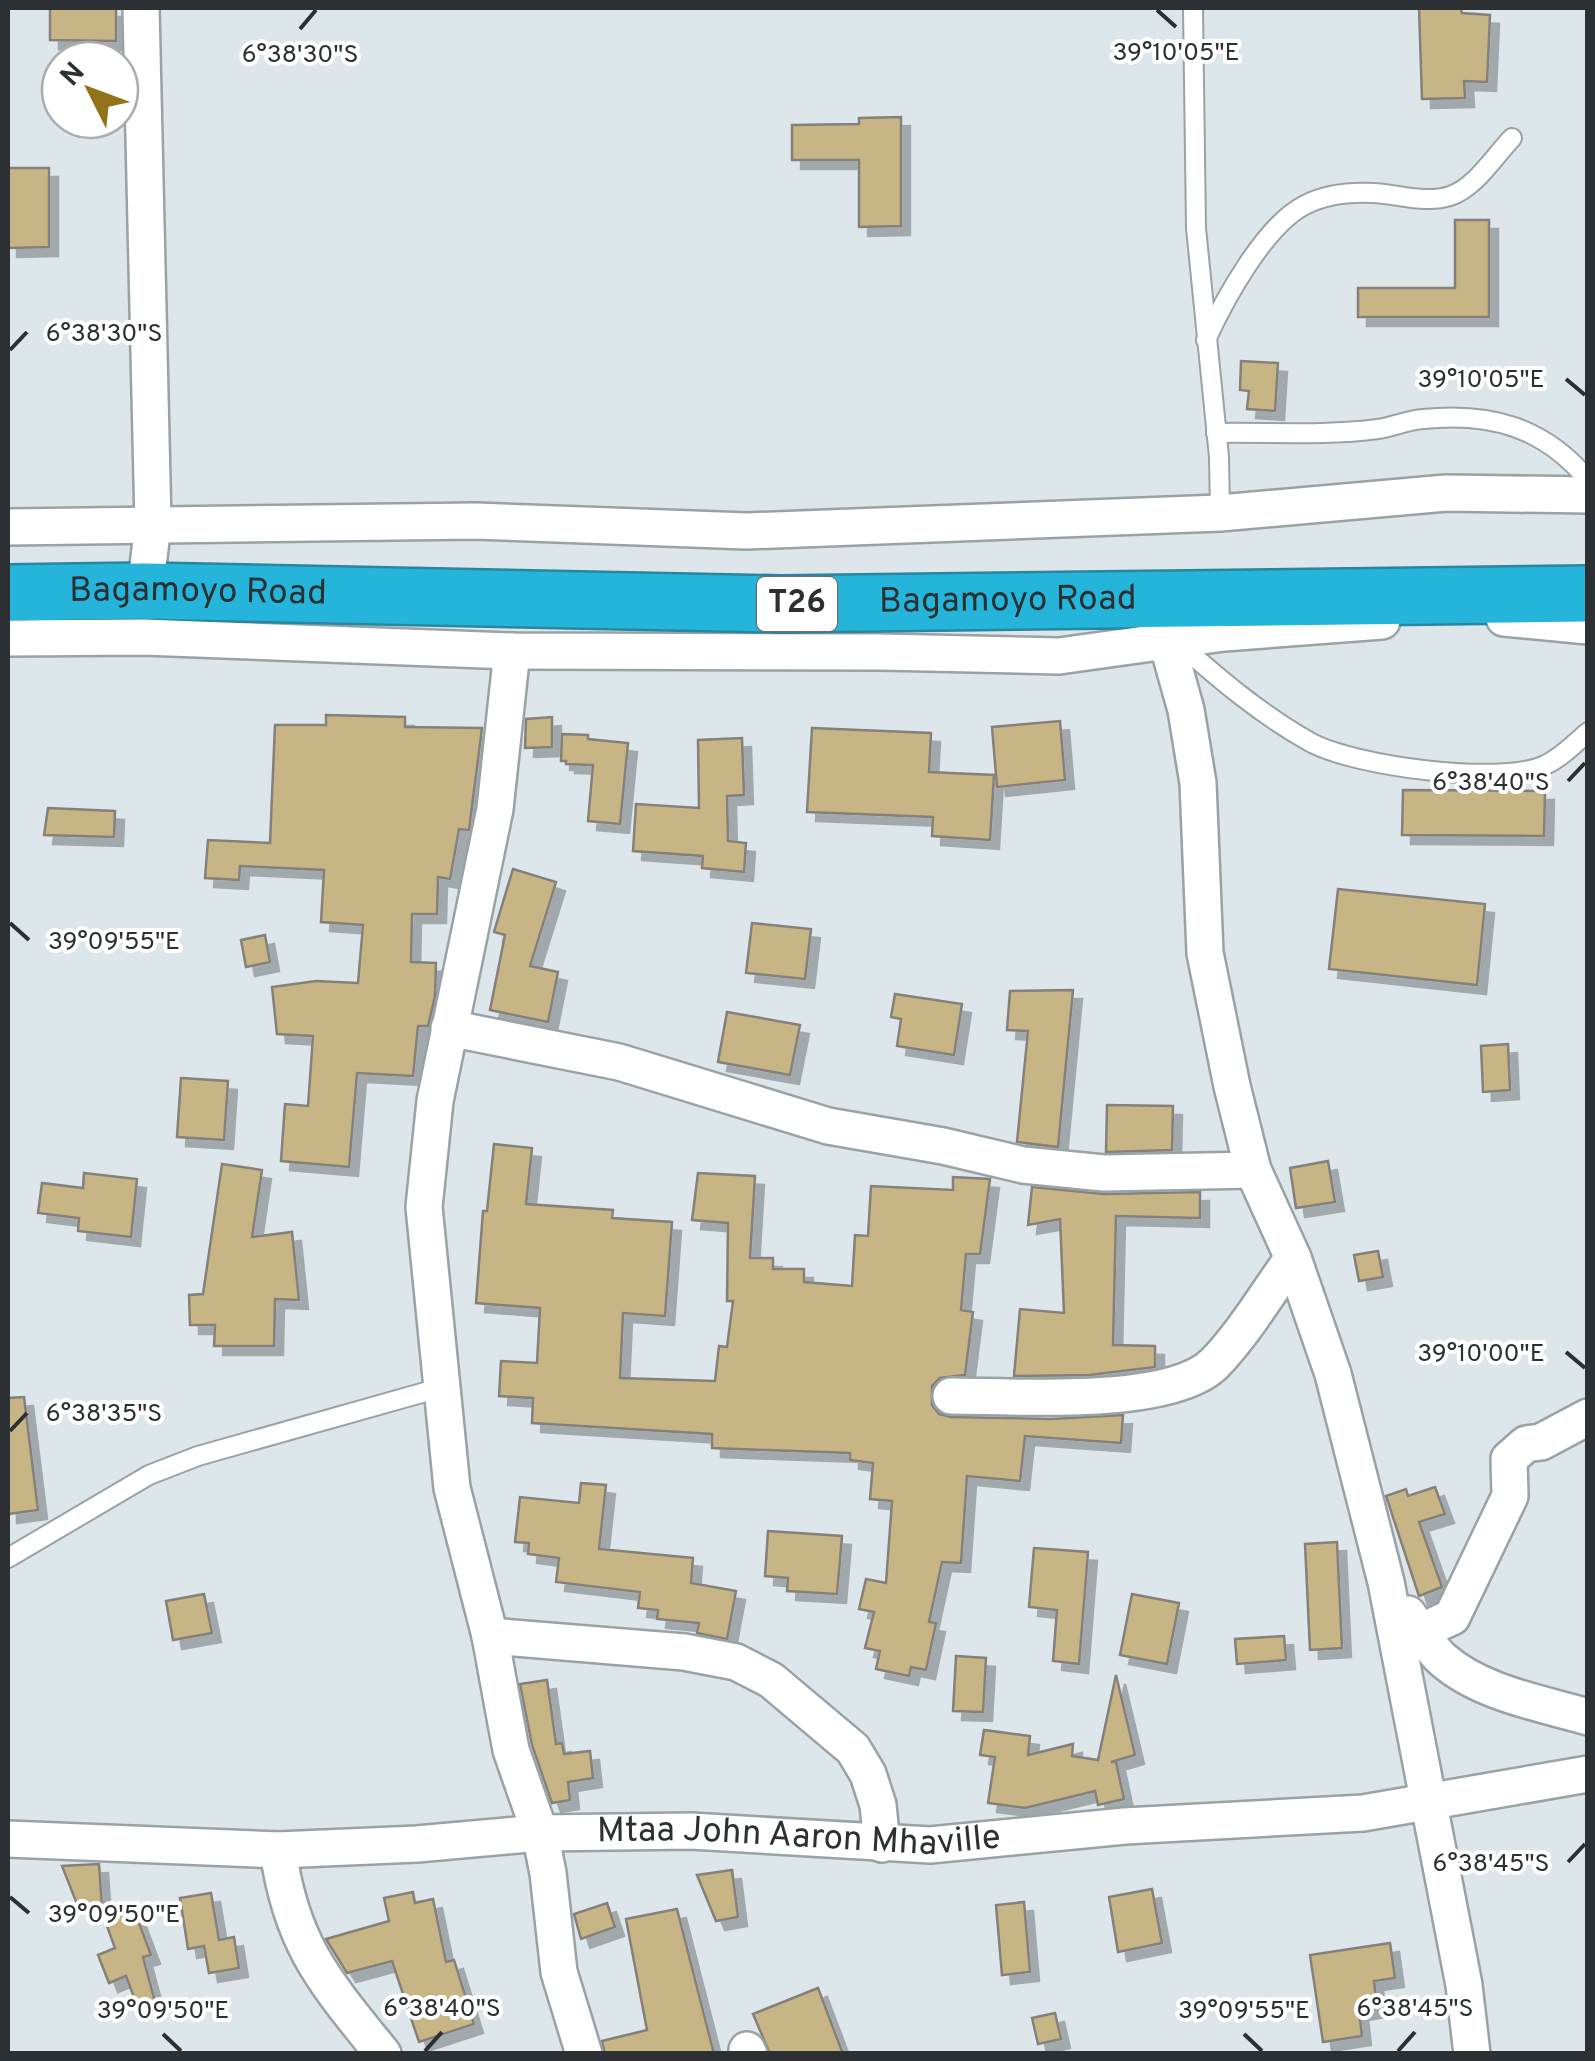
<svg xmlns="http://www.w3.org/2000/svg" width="1595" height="2061" viewBox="0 0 1595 2061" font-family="Overpass,sans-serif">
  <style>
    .building { fill: #c8b586; stroke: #85817a; stroke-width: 2.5; filter: url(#shadow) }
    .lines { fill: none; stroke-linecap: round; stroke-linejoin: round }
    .lane-casing { stroke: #99a3a6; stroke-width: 22 }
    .street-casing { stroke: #99a3a6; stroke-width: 40 }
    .highway-casing { stroke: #28869f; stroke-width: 60 }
    .lane { stroke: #fff; stroke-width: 18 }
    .street { stroke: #fff; stroke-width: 35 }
    .highway { stroke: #26b5da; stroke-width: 55 }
    .ticks { fill: none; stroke: #2c3032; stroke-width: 4 }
    .labels { text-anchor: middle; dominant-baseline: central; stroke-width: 8; stroke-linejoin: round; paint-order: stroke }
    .shield { fill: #fff; stroke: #6b6e70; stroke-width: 2.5 }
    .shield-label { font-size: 32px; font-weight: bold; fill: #2c3032 }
    .street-label { font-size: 35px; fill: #2c3032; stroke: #fff }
    .ticks-label { font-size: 25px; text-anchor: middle; fill: #2c3032; stroke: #fff; stroke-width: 8; stroke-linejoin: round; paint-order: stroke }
  </style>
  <defs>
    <filter id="shadow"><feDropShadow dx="9" dy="9" stdDeviation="0" flood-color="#0004"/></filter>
  </defs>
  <rect width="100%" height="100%" fill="#dde7eb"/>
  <g class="building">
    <polygon points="50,8 116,8 116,41 50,40"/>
    <polygon points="1419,8 1461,8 1462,13 1490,15 1487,82 1464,81 1465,98 1422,99"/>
    <polygon points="901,117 901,226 859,227 859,160 792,160 792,125 859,124 859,118"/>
    <polygon points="8,168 49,168 49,247 8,248"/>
    <polygon points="1455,220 1489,220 1489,317 1358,317 1358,288 1455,288"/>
    <polygon points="1241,361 1278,363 1275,411 1247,409 1249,391 1240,390"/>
    <polygon points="326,715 405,717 405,727 482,728 469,830 459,829 450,879 438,877 437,914 412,914 411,962 436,963 435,996 428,1026 418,1026 413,1076 357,1073 349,1167 281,1161 285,1104 308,1106 313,1036 277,1034 272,987 316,981 358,983 363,925 321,922 324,870 240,866 239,880 205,878 208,840 270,843 275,725 326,725"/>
    <polygon points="552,717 552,747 525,748 526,719"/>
    <polygon points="1060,721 1065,780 997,787 992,727"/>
    <polygon points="812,728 931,733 929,772 994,775 990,840 932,836 933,817 807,812"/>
    <polygon points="562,734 588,735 588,739 628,743 620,824 588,821 593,765 566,764 566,761 561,761"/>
    <polygon points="742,738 744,795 727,796 728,841 746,843 744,872 702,868 703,856 633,851 636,804 699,808 698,740"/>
    <polygon points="1403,790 1545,791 1544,836 1402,835"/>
    <polygon points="48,808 115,811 114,837 44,835"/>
    <polygon points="513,869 556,882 530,966 558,972 548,1022 490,1010 505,935 494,932"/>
    <polygon points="1338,889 1485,904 1477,985 1329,969"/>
    <polygon points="752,923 811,929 805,979 746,973"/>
    <polygon points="265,935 270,962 246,967 241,940"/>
    <polygon points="1073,990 1058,1147 1017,1142 1028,1031 1007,1030 1010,991"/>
    <polygon points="895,994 962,1004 954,1055 897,1046 901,1019 891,1017"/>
    <polygon points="727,1012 800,1025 790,1075 718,1062"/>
    <polygon points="1508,1044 1510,1090 1483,1092 1481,1046"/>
    <polygon points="181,1078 228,1081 224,1140 177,1137"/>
    <polygon points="1107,1105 1173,1106 1172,1150 1106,1152"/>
    <polygon points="494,1144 532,1148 526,1204 613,1210 612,1218 672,1222 665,1316 623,1313 620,1378 715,1381 719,1346 727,1347 733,1301 727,1301 728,1223 692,1220 698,1173 755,1176 750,1258 773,1258 773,1269 804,1269 804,1282 852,1286 855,1235 868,1236 871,1186 953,1190 953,1177 990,1179 980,1254 966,1254 961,1310 973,1312 965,1375 940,1378 932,1386 932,1405 939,1414 951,1417 1051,1419 1123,1415 1121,1443 1025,1436 1020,1481 967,1476 961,1563 942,1562 929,1622 936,1623 926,1670 911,1667 909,1676 876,1669 880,1651 865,1648 874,1612 859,1609 866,1579 886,1583 892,1501 870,1499 873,1463 850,1460 850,1453 712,1448 712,1434 532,1423 533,1398 499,1396 501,1361 537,1363 540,1308 476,1303 483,1211 487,1211"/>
    <polygon points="1328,1161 1335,1202 1296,1208 1290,1168"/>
    <polygon points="222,1164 262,1170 252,1237 292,1232 299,1300 275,1299 274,1346 214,1346 215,1325 190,1325 189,1295 203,1294"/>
    <polygon points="84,1173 137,1179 131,1237 78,1231 79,1218 38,1213 42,1183 83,1188"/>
    <polygon points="1032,1187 1104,1194 1200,1192 1200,1218 1116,1216 1113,1345 1155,1346 1155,1367 1089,1375 1014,1376 1020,1309 1064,1313 1060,1219 1028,1225"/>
    <polygon points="1378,1251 1383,1277 1359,1281 1354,1255"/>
    <polygon points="24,1397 38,1510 8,1514 8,1398"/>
    <polygon points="581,1483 606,1485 599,1549 693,1558 691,1583 736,1591 727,1639 697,1633 699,1623 657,1619 658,1610 638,1608 640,1592 556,1582 559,1558 528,1554 529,1543 515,1542 520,1497 579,1503"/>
    <polygon points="1435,1487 1445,1514 1419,1522 1442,1587 1419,1596 1386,1496 1406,1489 1408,1496"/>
    <polygon points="768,1531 842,1536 837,1594 787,1591 788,1578 765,1576"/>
    <polygon points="1337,1542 1342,1648 1310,1650 1305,1544"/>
    <polygon points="1034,1548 1088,1552 1079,1664 1053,1661 1057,1610 1029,1607"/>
    <polygon points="204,1594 212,1633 173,1640 166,1601"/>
    <polygon points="1132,1594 1179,1603 1167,1664 1120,1655"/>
    <polygon points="1284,1636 1286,1660 1237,1664 1235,1639"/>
    <polygon points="956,1656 986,1658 983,1712 953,1711"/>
    <polygon points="1116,1675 1135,1755 1111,1762 1116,1762 1124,1799 1098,1805 1095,1791 1025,1808 988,1803 995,1757 980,1755 984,1730 1030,1736 1028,1755 1073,1744 1072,1756 1098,1760"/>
    <polygon points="547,1680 556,1744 562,1743 564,1754 590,1751 593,1778 568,1782 570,1800 552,1803 532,1745 520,1684"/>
    <polygon points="99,1864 102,1907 79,1909 62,1866"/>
    <polygon points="732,1870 738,1917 716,1921 697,1875"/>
    <polygon points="1152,1889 1162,1943 1118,1952 1109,1897"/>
    <polygon points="413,1892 415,1903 433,1899 446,1962 454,1960 474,2024 419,2042 392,1961 347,1973 326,1939 389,1921 384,1898"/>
    <polygon points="211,1893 219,1940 234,1937 239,1968 209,1973 204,1946 188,1949 180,1898"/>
    <polygon points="1024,1902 1030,1972 1002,1975 996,1905"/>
    <polygon points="607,1903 615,1927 581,1939 574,1914"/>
    <polygon points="133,1907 151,1955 143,1957 155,2002 138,2008 126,1976 109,1983 98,1955 115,1948 104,1918"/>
    <polygon points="677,1909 714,2054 605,2054 602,2041 647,2030 626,1919"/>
    <polygon points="1390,1943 1395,1978 1374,1981 1377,2008 1359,2011 1362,2036 1323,2042 1310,1955"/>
    <polygon points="818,1988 843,2054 770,2054 753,2014"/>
    <polygon points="1055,2013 1061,2039 1038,2044 1032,2018"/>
  </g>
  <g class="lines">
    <defs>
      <g id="lane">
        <polyline points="1193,8 1196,228 1219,457 1220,513"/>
        <path d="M1206 340C1224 300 1265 225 1305 205 1326 194 1350 192 1373 193 1399 194 1425 204 1450 196 1475 188 1494 157 1512 138"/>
        <path d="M1216 433C1269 432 1325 436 1378 429 1393 427 1407 420 1423 419 1490 412 1544 427 1588 480"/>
        <path d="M1175 640C1218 678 1260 714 1310 742 1353 766 1501 786 1545 765 1561 758 1574 744 1588 732"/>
        <polyline points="8,1558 149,1475 198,1456 443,1387"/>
      </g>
      <g id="street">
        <polyline points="141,8 153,524 145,591"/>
        <polyline points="8,527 476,521 747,531 1220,513 1446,493 1588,495"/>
        <polyline points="1504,618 1588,626"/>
        <polyline points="8,638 144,637 512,651 880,652 1059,656 1224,633 1382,621"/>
        <polyline points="1167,642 1186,710 1198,783 1205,953 1232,1086 1253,1170 1293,1258 1333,1374 1386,1582 1464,1985 1472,2054"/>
        <polyline points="512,651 495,809 435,1101 424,1207 452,1488 490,1636 511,1750 540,1833 548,1873 559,1972 584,2054"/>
        <polyline points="449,1028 619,1062 828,1126 943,1146 1023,1165 1104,1173 1253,1170"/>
        <path d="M951 1396C1013 1396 1171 1408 1215 1363 1244 1333 1268 1292 1293 1258"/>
        <path d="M1408 1614C1418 1629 1428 1646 1442 1659 1480 1693 1540 1703 1588 1717"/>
        <polyline points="1420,1632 1452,1617 1510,1496 1509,1459 1526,1444 1541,1442 1588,1417"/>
        <polyline points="490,1636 684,1652 736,1662 771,1680 853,1749 868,1774 878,1805 882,1844"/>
        <path id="s1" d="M8 1839 278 1850 417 1844 540 1833 691 1831 930 1845 1125 1826 1363 1813 1588 1774"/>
        <path d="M278 1850C291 1945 325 1982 383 2054"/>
        <polyline points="747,2050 749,2054"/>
      </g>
      <g id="highway">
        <path id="s2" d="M8 593 145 591 781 604 1588 594"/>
      </g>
    </defs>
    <use href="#lane" class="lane-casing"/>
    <use href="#street" class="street-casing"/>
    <use href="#highway" class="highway-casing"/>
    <use href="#lane" class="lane"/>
    <use href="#street" class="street"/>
    <use href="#highway" class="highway"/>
  </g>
  <path class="ticks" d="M1157 10 1176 27M300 29 316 10M10 350 27 332M1566 379 1585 395M1568 781 1585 763M10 923 29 940M1566 1352 1585 1368M10 1431 27 1413M1568 1862 1585 1844M10 1897 29 1913M163 2034 181 2051M1244 2034 1262 2051M425 2051 442 2032M1398 2051 1415 2032"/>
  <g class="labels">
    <rect class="shield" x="757" y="577" width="80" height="54" rx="8"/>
    <g class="shield-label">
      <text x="797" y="604">T26</text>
    </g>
    <g class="street-label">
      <text stroke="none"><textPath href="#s2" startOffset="190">Bagamoyo Road</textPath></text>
      <text stroke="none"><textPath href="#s2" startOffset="1000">Bagamoyo Road</textPath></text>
      <text stroke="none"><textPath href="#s1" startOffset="792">Mtaa John Aaron Mhaville</textPath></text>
    </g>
  </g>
  <g class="ticks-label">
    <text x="1176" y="60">39°10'05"E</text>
    <text x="300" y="62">6°38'30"S</text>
    <text x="104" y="341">6°38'30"S</text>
    <text x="1481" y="387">39°10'05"E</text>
    <text x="1491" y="790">6°38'40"S</text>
    <text x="114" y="949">39°09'55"E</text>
    <text x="1481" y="1361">39°10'00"E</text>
    <text x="104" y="1421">6°38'35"S</text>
    <text x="1491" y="1871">6°38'45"S</text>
    <text x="114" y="1922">39°09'50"E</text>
    <text x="442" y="2016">6°38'40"S</text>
    <text x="1415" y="2016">6°38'45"S</text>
    <text x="163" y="2018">39°09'50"E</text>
    <text x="1244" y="2018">39°09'55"E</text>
  </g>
  <rect width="1595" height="2061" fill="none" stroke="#2c3032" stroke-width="20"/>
  <g transform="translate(90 90) rotate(312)"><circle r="48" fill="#ffffff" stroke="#abacad" stroke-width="2.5"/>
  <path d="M0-8L18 38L0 25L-18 38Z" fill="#917319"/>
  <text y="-15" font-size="28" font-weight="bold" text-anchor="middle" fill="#2c3032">N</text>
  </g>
</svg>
